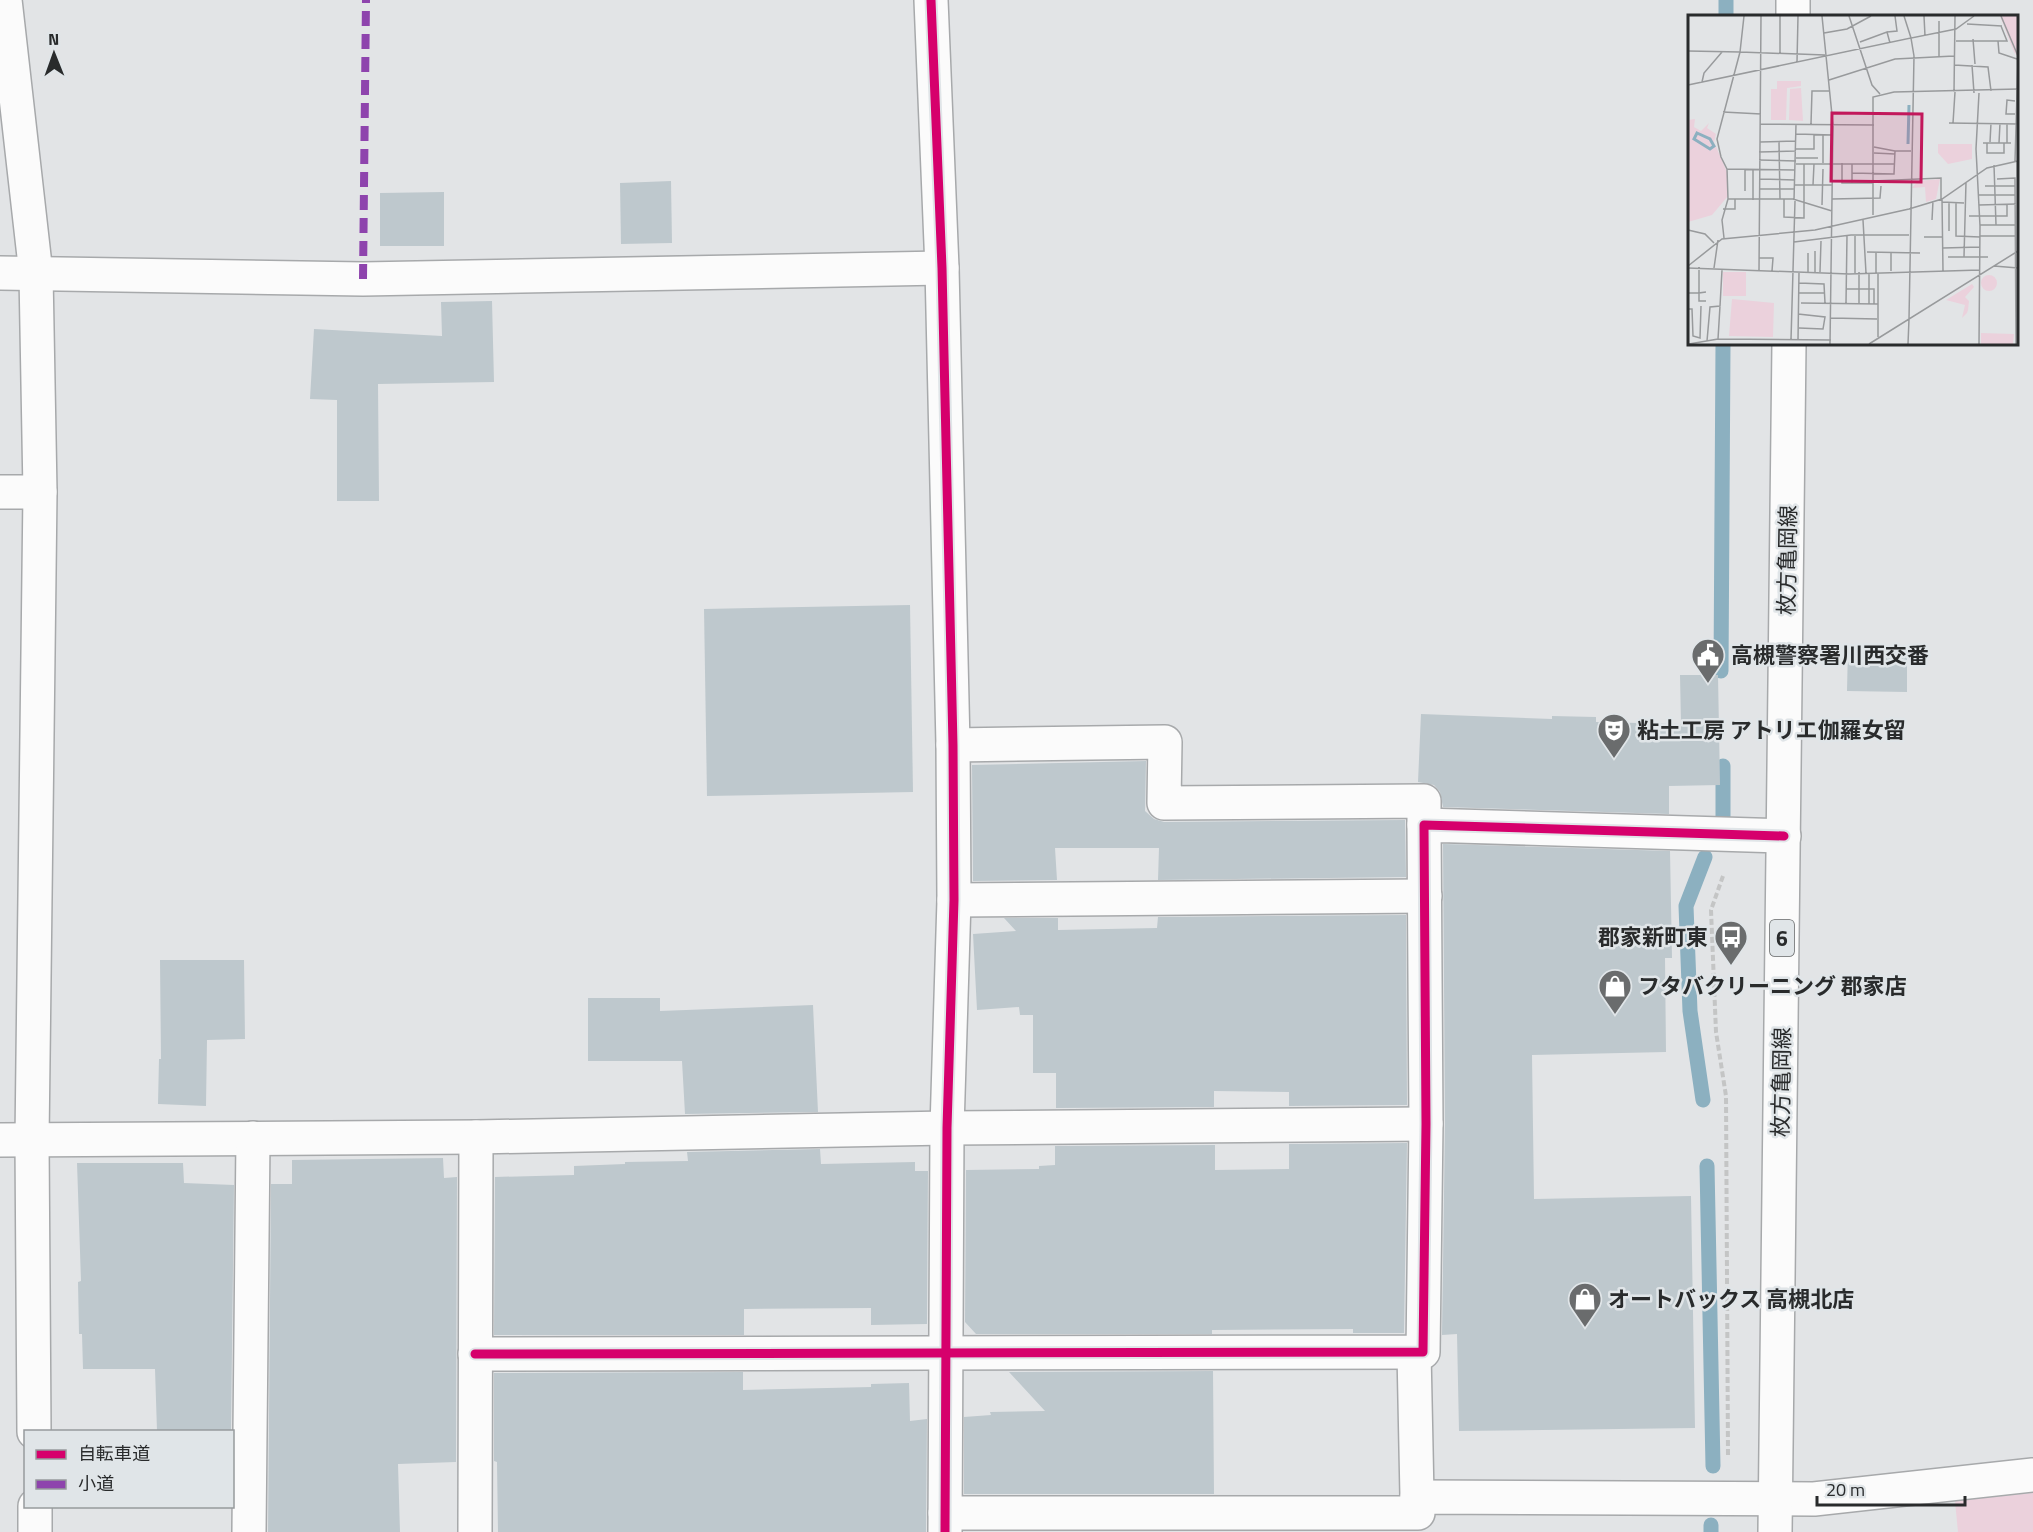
<svg xmlns="http://www.w3.org/2000/svg" width="2033" height="1532" viewBox="0 0 2033 1532" font-family="'Titillium Web','Noto Sans JP',sans-serif">
  <style>
    .green { fill: #ebd1dc }
    .lines { fill: none; stroke-linecap: round; stroke-linejoin: round }
    .stream { stroke: #8cb0c0; stroke-width: 15 }
    .building { fill: #bec8cd }
    .street-casing { stroke: #a7a9ab; stroke-width: 36 }
    .primary-casing { stroke: #a7a9ab; stroke-width: 36 }
    .path { stroke: #c4c5c5; stroke-width: 4; stroke-dasharray: 6 3; stroke-linecap: butt }
    .street { stroke: #fbfbfb; stroke-width: 33 }
    .primary { stroke: #fbfbfb; stroke-width: 33 }
    .quiet { stroke: #8e44ad; stroke-width: 8; stroke-dasharray: 15 8; stroke-linecap: butt }
    .cycleway-casing { stroke: #e0e5e8; stroke-width: 13 }
    .cycleway { stroke: #d6006c; stroke-width: 9 }
    .labels { text-anchor: middle; dominant-baseline: central; stroke-width: 5; stroke-linejoin: round; paint-order: stroke }
    .shield { fill: #e0e5e8; stroke: #606364; stroke-width: 1.5 }
    .shield-label { font-size: 21px; font-weight: bold; fill: #292b2c }
    .street-label { font-size: 22px; fill: #292b2c; stroke: #e0e5e8 }
    .poi-label { font-size: 22px; font-weight: bold; fill: #292b2c; stroke: #e0e5e8; text-anchor: start }
    .inset-river { fill: none; stroke: #8cb0c0; stroke-width: 3 }
    .inset-road { fill: none; stroke: #989a9c; stroke-width: 1.5 }
    .view { fill: #c2185b; fill-opacity: 0.15; stroke: #c2185b; stroke-width: 3 }
    .inset-edge { fill: none; stroke: #292b2c; stroke-width: 3 }
  </style>
  <rect width="100%" height="100%" fill="#e2e4e6"/>
  <polygon class="green" points="2033,1493 2033,1532 1958,1532 1955,1501"/>
  <g class="lines">
    <g class="stream">
      <polyline points="1726,16 1726,0"/>
      <polyline points="1721,671 1723,344"/>
      <polyline points="1723,816 1723,766"/>
      <polyline points="1703,1100 1690,1011 1686,906 1705,857"/>
      <polyline points="1707,1166 1713,1466"/>
      <polyline points="1711,1532 1711,1525"/>
    </g>
  </g>
  <g class="building">
    <polygon points="671,181 672,243 621,244 620,183"/>
    <polygon points="444,192 444,246 380,246 380,193"/>
    <polygon points="492,301 494,382 378,384 379,501 337,501 337,400 310,399 314,329 442,336 441,302"/>
    <polygon points="910,605 913,792 707,796 704,609"/>
    <polygon points="1848,647 1907,647 1907,692 1847,691"/>
    <polygon points="1680,675 1718,675 1720,785 1669,786 1669,814 1443,807 1440,792 1434,785 1418,782 1421,714 1552,719 1552,716 1596,717 1596,722 1681,724"/>
    <polygon points="1146,761 1145,811 1154,819 1164,822 1405,820 1406,877 1158,880 1159,848 1055,848 1057,880 973,881 972,765"/>
    <polygon points="1443,844 1670,851 1672,958 1665,958 1666,1052 1532,1055 1534,1199 1691,1196 1695,1428 1459,1431 1457,1334 1442,1335 1445,1124"/>
    <polygon points="1406,915 1407,1105 1289,1106 1289,1092 1214,1091 1214,1107 1056,1108 1056,1073 1033,1073 1033,1015 1020,1015 1019,1007 977,1010 973,934 1016,931 1004,918 1058,918 1058,930 1157,928 1158,917"/>
    <polygon points="160,960 244,960 245,1039 207,1040 206,1106 158,1104 159,1059 161,1059"/>
    <polygon points="588,998 660,998 660,1011 813,1005 818,1112 685,1114 682,1061 588,1061"/>
    <polygon points="1407,1143 1404,1333 1353,1333 1353,1329 1212,1330 1212,1334 976,1334 965,1322 966,1170 1039,1169 1039,1166 1055,1165 1055,1146 1215,1145 1215,1170 1289,1169 1289,1144"/>
    <polygon points="820,1149 821,1164 915,1162 915,1171 928,1171 927,1324 871,1325 871,1308 744,1309 744,1335 494,1335 495,1177 574,1175 574,1166 625,1164 625,1162 688,1161 687,1152"/>
    <polygon points="443,1158 444,1178 457,1177 456,1462 398,1464 400,1532 268,1532 271,1184 292,1184 292,1160"/>
    <polygon points="77,1163 183,1163 184,1183 234,1185 231,1431 157,1431 155,1369 83,1369 82,1334 79,1334 78,1282 81,1281"/>
    <polygon points="1213,1371 1214,1494 964,1494 964,1417 991,1415 990,1412 1045,1411 1009,1372"/>
    <polygon points="743,1372 743,1390 871,1387 871,1384 909,1383 910,1421 927,1419 926,1532 498,1532 497,1462 494,1461 494,1373"/>
  </g>
  <g class="lines">
    <defs>
      <g id="street">
        <polyline points="5,0 36,274 40,492 32,1140 34,1432"/>
        <polyline points="931,0 942,268 953,745 954,900 947,1128 945,1532"/>
        <polyline points="0,273 363,279 942,268"/>
        <polyline points="0,492 40,492"/>
        <polyline points="953,745 1165,742 1164,803 1424,801 1424,825"/>
        <polyline points="954,900 1425,896"/>
        <polyline points="0,1140 476,1137 947,1128 1426,1124"/>
        <polyline points="1414,1352 1417,1497"/>
        <polyline points="475,1354 1423,1352 1426,1124 1424,825 1784,836"/>
        <polyline points="35,1506 35,1532"/>
        <polyline points="945,1513 1418,1513 1417,1497 1814,1499 2033,1475"/>
        <polyline points="249,1532 253,1138"/>
        <polyline points="475,1532 476,1137"/>
      </g>
      <g id="primary">
        <polyline points="1793,16 1793,0"/>
        <polyline points="1775,1532 1789,344"/>
      </g>
    </defs>
    <use href="#street" class="street-casing"/>
    <use href="#primary" class="primary-casing"/>
    <polyline class="path" points="1723,876 1711,910 1716,1032 1726,1096 1728,1456"/>
    <use href="#street" class="street"/>
    <use href="#primary" class="primary"/>
    <polyline class="quiet" points="363,279 366,0"/>
    <defs>
      <g id="cycleway">
        <polyline points="931,0 942,268 953,745 954,900 947,1128 945,1532"/>
        <polyline points="475,1354 1423,1352 1426,1124 1424,825 1784,836"/>
      </g>
    </defs>
    <use href="#cycleway" class="cycleway-casing"/>
    <use href="#cycleway" class="cycleway"/>
  </g>
  <defs>
    <symbol id="civic-pin" viewBox="-11 -11 22 30"><path d="M0 17L-7.5 6A9.5 9.5 0 1 1 7.5 6Z" fill="#6a6c6d" stroke="#e0e5e8"/><path d="M-.6-6.5H3V-4.5H.6V-3L4-1V1h2V6H-6V1h2V-1L-.6-3ZM-1.2 2.5V6h2.4V2.5Z" fill="#fff"/></symbol>
    <symbol id="theatre-pin" viewBox="-11 -11 22 30"><path d="M0 17L-7.5 6A9.5 9.5 0 1 1 7.5 6Z" fill="#6a6c6d" stroke="#e0e5e8"/><path d="M-5-5.5Q0-4 5-5.5V0Q5 5 0 6Q-5 5-5 0ZM-3.3-2.5H-1v1.5H-3.3ZM1-2.5H3.3v1.5H1ZM-2.8 1Q0 5.5 2.8 1Z" fill="#fff"/></symbol>
    <symbol id="bus-pin" viewBox="-11 -11 22 30"><path d="M0 17L-7.5 6A9.5 9.5 0 1 1 7.5 6Z" fill="#6a6c6d" stroke="#e0e5e8"/><path d="M-5-6H5V4H4V6H2V4H-2V6H-4V4H-5ZM-3.5-4V0h7V-4ZM-3.5 1.2v1.5H-2V1.2ZM2 1.2v1.5H3.5V1.2Z" fill="#fff"/></symbol>
    <symbol id="shop-pin" viewBox="-11 -11 22 30"><path d="M0 17L-7.5 6A9.5 9.5 0 1 1 7.5 6Z" fill="#6a6c6d" stroke="#e0e5e8"/><path d="M-5-2.5h2.3a2.7 3.5 0 0 1 5.4 0H5L5.5 6h-11ZM-1.5-2.5h3a1.5 2.3 0 0 0-3 0Z" fill="#fff"/></symbol>
  </defs>
  <g fill-rule="evenodd">
    <use href="#civic-pin" x="1689" y="636" width="38" height="52"/>
    <use href="#theatre-pin" x="1595" y="711" width="38" height="52"/>
    <use href="#bus-pin" x="1712" y="918" width="38" height="52"/>
    <use href="#shop-pin" x="1596" y="967" width="38" height="52"/>
    <use href="#shop-pin" x="1566" y="1280" width="38" height="52"/>
  </g>
  <g class="labels">
    <rect class="shield" x="1770" y="920" width="24" height="36" rx="4.5"/>
    <g class="shield-label">
      <text x="1782" y="938">6</text>
    </g>
    <g class="street-label">
      <text transform="translate(1787 560) rotate(-89)">枚方亀岡線</text>
      <text transform="translate(1781 1082) rotate(-89)">枚方亀岡線</text>
    </g>
    <g class="poi-label">
      <text x="1731" y="655">高槻警察署川西交番</text>
      <text x="1637" y="730">粘土工房 アトリエ伽羅女留</text>
      <text x="1708" y="937" text-anchor="end">郡家新町東</text>
      <text x="1638" y="986">フタバクリーニング 郡家店</text>
      <text x="1608" y="1299">オートバックス 高槻北店</text>
    </g>
  </g>
  <g transform="translate(1688 15)">
    <rect width="330" height="330" fill="#e2e4e6"/>
    <path d="M312 1H330V42L326 37ZM89 66H113V71L99 73 98 105H83V74H89ZM113 73 115 106 101 105 102 74ZM7 104 6 112 13 116 21 108 19 113 28 119 26 127 39 157 40 181 24 200 0 207V105ZM250 129H284V144L260 149 250 138ZM252 164 248 184 238 187 237 172 224 173 230 166ZM58 257V281H35V257ZM293 268a8 8 0 1 1 16 0a8 8 0 1 1-16 0ZM284 269 286 272 277 282 281 286 280 295 279 298 274 303 277 290 258 285ZM44 284 86 288 85 322 41 321ZM293 318 326 319 325 329H293Z" fill="#ebd1dc"/>
    <path class="inset-river" d="M9 118 22 124 26 131 22 134 6 124ZM220 129 221 90"/>
    <path class="inset-road" d="M56 1 52 37 29 124 33 142 39 154 107 155M134 1 145 110 142 329M161 1 184 70 192 79M236 1 237 21M313 1 330 41M279 9 314 11M199 17 209 16 207 1M136 18 159 14 183 1M285 24 287 49M268 26H319L313 11M310 26 311 38 329 44M172 27 199 17 202 28M0 36 52 37M52 37 137 40M92 38V1M251 41V6M109 47 110 1M266 50 300 52 303 76M284 50 286 78M141 65 207 44 266 41M14 67 16 58 34 37M0 70 223 23 216 1M266 77 267 1M291 78 288 134 292 211 291 329M35 97 73 99M327 99H318L319 85 327 86M261 108 330 109M265 108 267 77M72 109 186 110M123 109 124 76H142M108 119 145 120M72 127 108 126M91 127 92 184M302 127 303 108M295 128H323M299 128V138H316V128M311 128 312 108M319 128V109M186 132 207 136M108 134H126V119M71 137 108 136M186 138 207 139M108 143H130M71 145 108 146M327 146 330 44M135 148V119M154 148V168H185M108 149H206M306 150 308 210M39 154 40 184M57 154V176M65 155V185M164 158 206 159 207 136H223M72 164 107 165M309 164 327 163 328 329M185 166 253 163V185M164 168V149M107 170H144M125 170 126 149M297 171H327M72 174H106M291 180H327M96 184V202L116 203V188M144 184 192 183 193 171M254 184 255 256M106 185 108 109M254 187 276 188M116 188V149M268 188V221L292 222M134 190 135 154M291 190 328 189M35 194H47V184M185 200V82L206 77 330 74M281 201H319V189M175 205 178 258M244 205 245 186M292 210H328M0 215 17 219 26 228M261 216V188M292 221H328M236 222H255M36 223 34 205 40 184H105L144 196M106 227 163 220H221M255 233 292 232M127 236V257M179 237 232 238M120 238V257M260 242H300M276 242 278 167M71 243H85L84 256M0 251 34 224 127 215 221 194 254 184 299 153 330 146M306 251 330 253M0 253 161 259 292 255M26 253 30 225M71 256 73 1M203 256V237M132 257 133 226M167 258V221M188 258V237M190 258V322M111 268 136 269 137 288M158 274H186V289M0 278H11V252M111 278H137M18 286H11V278L18 277M113 288 190 289M158 288 159 221M171 288V257M181 289V258M0 294H4L5 321 12 323 13 291M110 299 137 302 135 314 111 313M143 303 189 304M221 304 226 41 223 23 268 14 286 1M30 324 32 291M103 325 107 186M110 325 111 257M19 326 22 292 32 291 34 255M1 329 30 324 143 325M181 329 330 236M220 329 221 304"/>
    <path class="view" d="M144 98 234 99 233 167 143 166Z"/>
    <rect width="330" height="330" class="inset-edge"/>
  </g>
  <rect x="24" y="1430" width="210" height="78" fill="#e0e5e8" stroke="#979b9d" stroke-width="1.5"/>
  <rect x="36" y="1450" width="30" height="9" fill="#d6006c" stroke="#979b9d" stroke-width="1.5"/>
  <text x="78" y="1460" font-size="18" fill="#292b2c">自転車道</text>
  <rect x="36" y="1480" width="30" height="9" fill="#8e44ad" stroke="#979b9d" stroke-width="1.5"/>
  <text x="78" y="1490" font-size="18" fill="#292b2c">小道</text>
  <g transform="translate(54 54) rotate(359)" stroke="#e0e5e8" stroke-width="4.5" paint-order="stroke">
  <path d="M0-4.5L10 22L0 15L-10 22Z" fill="#292b2c"/>
  <text y="-9" font-size="16" font-weight="bold" text-anchor="middle" fill="#292b2c">N</text>
  </g>
  <path d="M1817 1496v9h148v-9" fill="none" stroke="#292b2c" stroke-width="3"/>
  <text x="1826" y="1496" font-size="18" fill="#292b2c" stroke="#e0e5e8" stroke-width="4.5" paint-order="stroke">20 m</text>
</svg>
